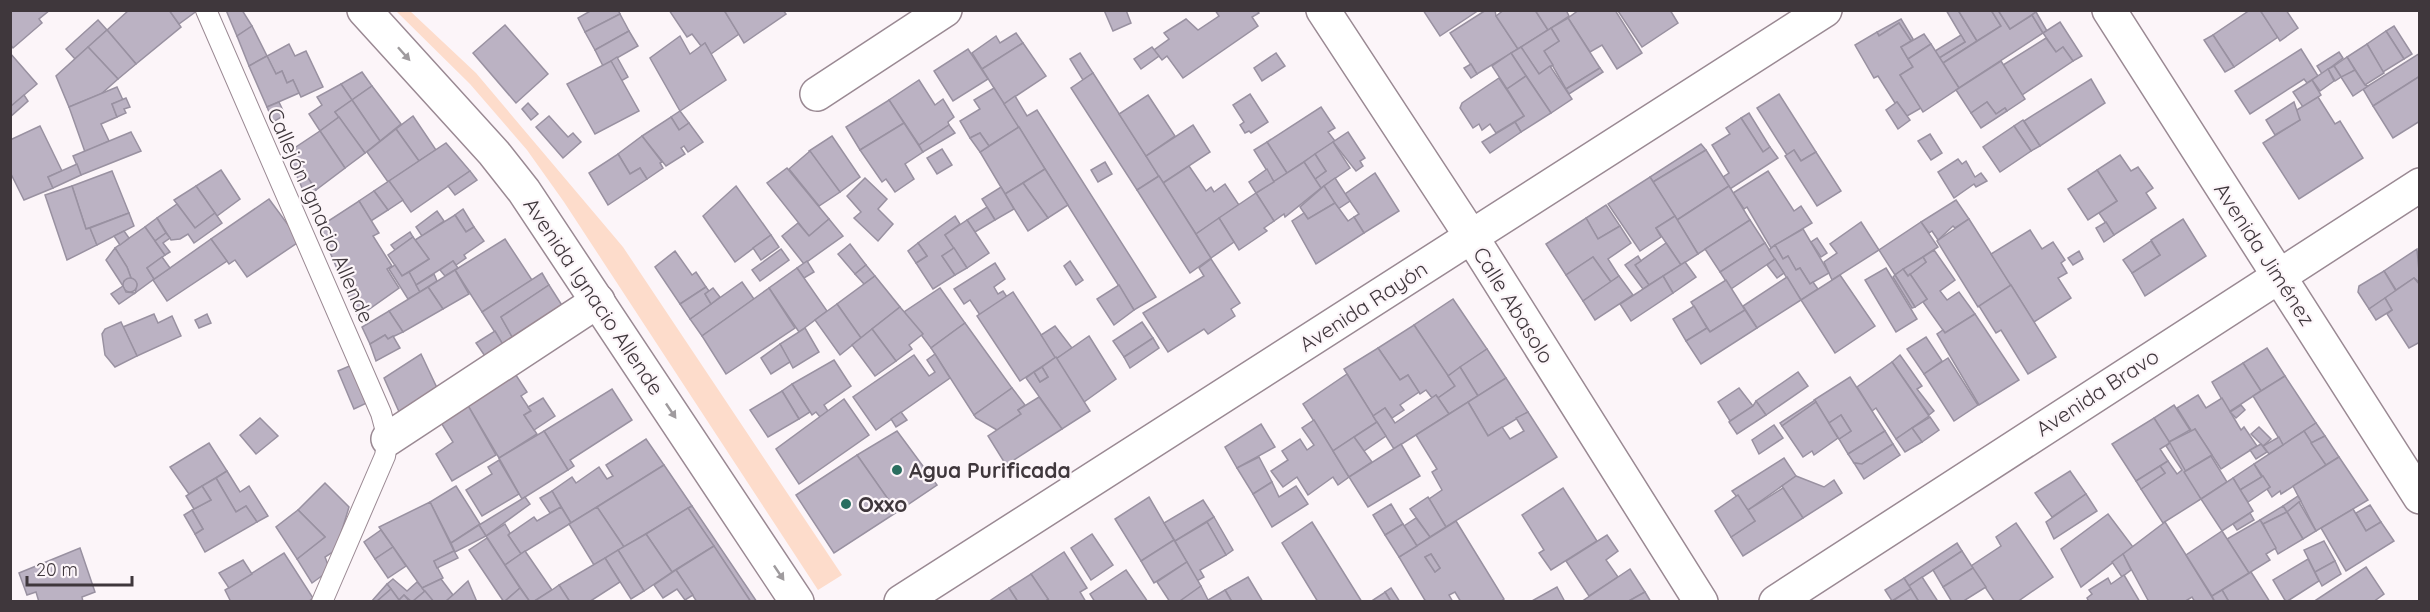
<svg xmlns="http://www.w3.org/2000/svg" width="2430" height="612" viewBox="0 0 2430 612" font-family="Quicksand,sans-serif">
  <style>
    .green { fill: #fddccb }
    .building { fill: #bbb2c3; stroke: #9991a1; stroke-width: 1.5; fill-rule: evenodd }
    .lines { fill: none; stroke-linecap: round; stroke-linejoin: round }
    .service-casing { stroke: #9a8993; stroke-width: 22 }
    .minor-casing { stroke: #9a8993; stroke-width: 36 }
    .tertiary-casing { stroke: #9a8993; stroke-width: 36 }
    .secondary-casing { stroke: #9a8993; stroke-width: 36 }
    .service { stroke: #fff; stroke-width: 20 }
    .minor { stroke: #fff; stroke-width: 33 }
    .tertiary { stroke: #fff; stroke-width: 33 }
    .secondary { stroke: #fff; stroke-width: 33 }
    .oneway { fill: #9f9b9e }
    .poi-dot { fill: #2a6e60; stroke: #fcf5f9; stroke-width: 2 }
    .labels { text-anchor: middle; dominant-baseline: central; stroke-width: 4.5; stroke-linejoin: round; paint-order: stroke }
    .street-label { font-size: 21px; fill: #3f373c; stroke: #fcf5f9 }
    .poi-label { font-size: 21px; font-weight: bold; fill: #3f373c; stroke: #fcf5f9; text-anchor: start }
  </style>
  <rect width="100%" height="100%" fill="#fcf5f9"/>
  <polygon class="green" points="396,11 410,11 476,73 623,247 842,575 818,590 564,202 527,150 470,84"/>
  <g class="building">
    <polygon points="10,10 50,10 39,19 42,23 13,48 10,44"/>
    <polygon points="129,10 169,10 181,27 136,64 107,30"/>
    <polygon points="169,10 198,10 179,24"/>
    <polygon points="226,10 242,10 252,26 237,36"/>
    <polygon points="592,10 618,10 620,14 585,32 578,18"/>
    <polygon points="669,10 724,10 739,34 711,54 705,43 701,46 692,34 687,37"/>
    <polygon points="724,10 783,10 786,14 744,43"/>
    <polygon points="1104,10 1126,10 1131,23 1113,31"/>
    <polygon points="1215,10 1257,10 1259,13 1252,17 1258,26 1183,78 1167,56 1162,60 1154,50 1169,39 1164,33 1186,19 1198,30 1219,16"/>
    <polygon points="1423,10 1479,10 1440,36"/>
    <polygon points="1486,10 1495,10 1496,16 1518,49 1477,74 1450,33"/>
    <polygon points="1504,10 1535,10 1548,30 1518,49 1496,16"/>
    <polygon points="1535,10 1566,10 1569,16 1548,30"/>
    <polygon points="1579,10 1615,10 1642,53 1617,69 1602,45 1590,52 1568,18"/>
    <polygon points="1670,10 1678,23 1642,47 1618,11"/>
    <polygon points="1946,10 1958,10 1977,41 1943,63 1939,58 1965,42"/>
    <polygon points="1958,10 1991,10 2001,26 1977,41"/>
    <polygon points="1991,10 1998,10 2010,29 2032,15 2043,33 1959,88 1943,63 2001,26"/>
    <polygon points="1998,10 2039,10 2010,29"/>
    <polygon points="2250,10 2260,10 2278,37 2234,67 2213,35"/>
    <polygon points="2260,10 2286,10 2298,28 2280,41"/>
    <polygon points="2036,12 2047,31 2043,33 2032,15"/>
    <polygon points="620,14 629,31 595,50 585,32"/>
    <polygon points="1568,18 1600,68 1566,89 1544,51 1559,41 1551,28"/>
    <polygon points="1901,19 1913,39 1911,41 1899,23 1879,36 1877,32"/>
    <polygon points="98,20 107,30 75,59 66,49"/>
    <polygon points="2060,22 2082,56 2073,61 2063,47 2056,52 2043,33"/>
    <polygon points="1899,23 1911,41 1901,47 1913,67 1900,75 1921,108 1907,116 1897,102 1895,103 1878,76 1874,78 1855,45 1877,32 1879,36"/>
    <polygon points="505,25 548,74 516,103 473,53"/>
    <polygon points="252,26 267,56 249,66 237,36"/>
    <polygon points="2394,26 2412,54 2404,59 2386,31"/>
    <polygon points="1551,28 1559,41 1544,51 1553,65 1539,74 1521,47"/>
    <polygon points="107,30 136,64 118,79 88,47"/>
    <polygon points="629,31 638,46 603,66 595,50"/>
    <polygon points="2386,31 2404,59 2383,72 2367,44"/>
    <polygon points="1016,33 1023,43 982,69 972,53 996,36 1000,43"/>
    <polygon points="1924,34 1931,44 1908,59 1901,47"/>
    <polygon points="1961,35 1965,42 1939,58 1935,51"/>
    <polygon points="2213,35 2234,67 2225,72 2204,40"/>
    <polygon points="680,36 690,54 705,43 726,80 680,111 650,58"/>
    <polygon points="2046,38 2056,52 2063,47 2073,61 2022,95 2003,65"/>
    <polygon points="1023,43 1046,76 1004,104 982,69"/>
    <polygon points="289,44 295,56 306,51 323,87 301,97 293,80 287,83 282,71 276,74 267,56"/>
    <polygon points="1931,44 1959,88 1923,112 1900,75 1913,67 1908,59"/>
    <polygon points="2367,44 2384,73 2365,85 2347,57"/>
    <polygon points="88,47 118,79 101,94 69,107 56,76"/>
    <polygon points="1152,47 1159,56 1141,69 1134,59"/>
    <polygon points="1521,47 1539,74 1550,66 1572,99 1551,113 1511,53"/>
    <polygon points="968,49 988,79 953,101 934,71"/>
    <polygon points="2301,49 2318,76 2307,83 2304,79 2250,114 2235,91"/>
    <polygon points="2339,52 2343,58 2322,74 2317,66"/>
    <polygon points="10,53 37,84 10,107"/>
    <polygon points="1080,53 1093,73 1083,80 1070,59"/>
    <polygon points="1276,53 1285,66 1262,81 1254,68"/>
    <polygon points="1511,53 1526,76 1507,89 1492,66"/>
    <polygon points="2420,53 2420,76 2373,106 2363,89"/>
    <polygon points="267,56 276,74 282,71 287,83 293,80 299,93 267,107 249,66"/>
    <polygon points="617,57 628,77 621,81 611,61"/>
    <polygon points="2347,57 2355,70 2342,78 2334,66"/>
    <polygon points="611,61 639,111 595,134 567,84"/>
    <polygon points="2001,61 2025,99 2007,111 2005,108 1996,114 1987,102 1971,113 1956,90"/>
    <polygon points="1471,64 1477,74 1471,78 1464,68"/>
    <polygon points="2334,66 2341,77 2335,81 2328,69"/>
    <polygon points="1600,68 1603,72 1569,94 1566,89"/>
    <polygon points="2328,69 2334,81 2320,91 2312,80"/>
    <polygon points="2355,70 2365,85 2368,86 2353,96 2341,77"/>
    <polygon points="362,72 372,86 352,100 341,84"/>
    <polygon points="1093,73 1159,176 1137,190 1071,88"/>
    <polygon points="1526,76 1551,113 1521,132 1515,122 1524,116 1507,89"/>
    <polygon points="2420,76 2420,121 2393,138 2373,106"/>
    <polygon points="1499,78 1524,116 1496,133 1490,124 1482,130 1479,124 1473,128 1460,108 1462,103"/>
    <polygon points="2091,79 2105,103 2040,146 2024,121"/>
    <polygon points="919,80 935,105 943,99 954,117 948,122 949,125 919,145 889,100"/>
    <polygon points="2312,80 2321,95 2303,107 2293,92"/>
    <polygon points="341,84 352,100 335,112 339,117 320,131 309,114 322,105 317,97"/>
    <polygon points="372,86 401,124 380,141 352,100"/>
    <polygon points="117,87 123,100 112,104 117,117 101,124 109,141 85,152 69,107"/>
    <polygon points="994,88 1019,127 989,146 980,133 970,138 960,121 980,109 974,100"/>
    <polygon points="1250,94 1268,122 1251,133 1249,131 1245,133 1240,125 1244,122 1233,105"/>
    <polygon points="1779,94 1816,152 1801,161 1794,150 1787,155 1757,108"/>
    <polygon points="24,95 28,101 10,117 10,107"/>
    <polygon points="1148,95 1175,136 1146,156 1119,114"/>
    <polygon points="1015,96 1027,116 1037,110 1156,297 1134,310 1004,104"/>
    <polygon points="2318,97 2335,124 2340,121 2363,158 2299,199 2263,143 2300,120 2295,111"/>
    <polygon points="126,98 130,107 124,109 126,113 117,117 112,104"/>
    <polygon points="352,100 380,141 365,153 335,112"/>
    <polygon points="889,100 904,123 860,150 846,127"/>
    <polygon points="279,102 285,115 273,122 267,107"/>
    <polygon points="1897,102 1910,120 1898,129 1886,110"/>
    <polygon points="1987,102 1996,114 2005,108 2007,111 1981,128 1971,113"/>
    <polygon points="2294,102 2300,120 2275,135 2266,120"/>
    <polygon points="528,103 538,114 531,120 522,109"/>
    <polygon points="1321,107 1335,128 1328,132 1335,141 1287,173 1267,142"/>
    <polygon points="680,111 689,123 679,130 671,117"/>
    <polygon points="1749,113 1770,147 1763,152 1741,118"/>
    <polygon points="413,116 436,150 419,161 396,129"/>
    <polygon points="549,116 568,137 573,133 581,142 563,158 536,127"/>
    <polygon points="339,117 365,153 345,168 320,131"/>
    <polygon points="671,117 679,130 689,123 703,142 688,152 684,146 681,148 685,154 666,166 642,136"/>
    <polygon points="1741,118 1763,152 1770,147 1778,158 1730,189 1723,177 1729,173 1712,145 1730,134 1726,128"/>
    <polygon points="2023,120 2040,146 2031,151 2014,126"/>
    <polygon points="1515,122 1521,132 1490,153 1482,142"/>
    <polygon points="904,123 923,152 905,164 914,179 895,192 886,179 882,182 860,150"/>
    <polygon points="949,125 955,133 923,152 919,145"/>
    <polygon points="1193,125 1210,152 1163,183 1146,156"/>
    <polygon points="40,126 62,171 48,177 53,188 24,200 10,172 10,140"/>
    <polygon points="2014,126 2031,151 2000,172 1983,147"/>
    <polygon points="1019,127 1045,169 1005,194 980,152"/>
    <polygon points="396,129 419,161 388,182 367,152"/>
    <polygon points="320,131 345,168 316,190 290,151"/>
    <polygon points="131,132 141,151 81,175 73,156"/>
    <polygon points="1348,132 1365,158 1360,161 1363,166 1356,171 1333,142"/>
    <polygon points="980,133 989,146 980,152 970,138"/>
    <polygon points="1930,134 1942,153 1931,160 1918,141"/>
    <polygon points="642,136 662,162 660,163 663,168 647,179 640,168 630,174 618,154"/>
    <polygon points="832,136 860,177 840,192 809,151"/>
    <polygon points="1267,142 1287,173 1274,182 1254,150"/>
    <polygon points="1333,142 1350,168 1321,188 1315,179 1326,171 1315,154"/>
    <polygon points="446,143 470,171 411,212 389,181"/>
    <polygon points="1701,144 1706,150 1653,182 1650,177"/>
    <polygon points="942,149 952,165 937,174 927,158"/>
    <polygon points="1706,150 1729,186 1677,220 1653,182"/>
    <polygon points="1794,150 1801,161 1816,152 1841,191 1817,206 1785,156"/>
    <polygon points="290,151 316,190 306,197 287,153"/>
    <polygon points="810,151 840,192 819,206 789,169"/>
    <polygon points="618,154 630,174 640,168 647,179 608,205 589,173"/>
    <polygon points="1315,154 1326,171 1315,179 1304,162"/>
    <polygon points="2120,155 2131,171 2138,167 2153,188 2146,193 2156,208 2114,235 2099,213 2117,201 2097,170"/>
    <polygon points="1958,159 1962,164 1966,161 1975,177 1981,173 1987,181 1976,187 1974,184 1954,198 1938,172"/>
    <polygon points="1105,162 1112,174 1098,182 1091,170"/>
    <polygon points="1304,162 1321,188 1285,217 1284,214 1274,221 1256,193"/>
    <polygon points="77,164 81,175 53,188 48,177"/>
    <polygon points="1189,166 1206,191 1211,187 1214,192 1225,184 1239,205 1196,234 1163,183"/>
    <polygon points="787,168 829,219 809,236 767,183"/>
    <polygon points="1045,169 1068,205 1048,218 1023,183"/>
    <polygon points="1267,169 1274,182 1256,193 1249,182"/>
    <polygon points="221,170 240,199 217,216 196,186"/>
    <polygon points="2097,170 2117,201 2088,220 2068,189"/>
    <polygon points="112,171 129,213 86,229 72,186"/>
    <polygon points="470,171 477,180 455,195 448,186"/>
    <polygon points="1768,171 1794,211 1801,206 1812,223 1771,248 1747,207 1744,209 1733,193"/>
    <polygon points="1375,173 1399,211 1364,233 1354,217 1359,214 1345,194"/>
    <polygon points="1159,176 1211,258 1190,273 1137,190"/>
    <polygon points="1650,177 1675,216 1656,228 1661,237 1640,251 1608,204"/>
    <polygon points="865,178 887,199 878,209 893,224 878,241 854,218 861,212 847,196"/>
    <polygon points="1335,178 1350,201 1338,209 1324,186"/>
    <polygon points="389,181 403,200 388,210 374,191"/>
    <polygon points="1023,183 1048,218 1028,231 1005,194"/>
    <polygon points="72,186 86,229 90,228 97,245 67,260 45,195"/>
    <polygon points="196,186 215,213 195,228 174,200"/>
    <polygon points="736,186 771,235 735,262 703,216"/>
    <polygon points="1324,186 1335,203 1308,219 1300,207"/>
    <polygon points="1729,186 1750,220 1698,254 1677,220"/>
    <polygon points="1001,187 1014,209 995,220 982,199"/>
    <polygon points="374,191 388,210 371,221 359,201"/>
    <polygon points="1256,193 1274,221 1264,228 1267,231 1239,250 1219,218"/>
    <polygon points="269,199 300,241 247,277 235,260 229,264 211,239"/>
    <polygon points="1956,200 1969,219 1955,228 1953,226 1938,240 1932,231 1929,233 1921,222"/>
    <polygon points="359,201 379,233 373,236 392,266 387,269 399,288 358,317 319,227"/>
    <polygon points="1335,203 1348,221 1354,217 1364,233 1316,264 1292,221 1304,213 1308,219"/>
    <polygon points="177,204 195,228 215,213 222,223 194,243 188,234 180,239 171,240 157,218"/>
    <polygon points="1606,205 1620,226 1598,239 1586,218"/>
    <polygon points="987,207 995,220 975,232 967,220"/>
    <polygon points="463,209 474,227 466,232 455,215"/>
    <polygon points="437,211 444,221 422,236 416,227"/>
    <polygon points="129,213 134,226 97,245 90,228"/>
    <polygon points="455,215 466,232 474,227 484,241 464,255 466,258 456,265 453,261 416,285 409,272 429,259 415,240"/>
    <polygon points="955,216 960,224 945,235 954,248 942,256 955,275 933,289 916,263 927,256 918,243"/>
    <polygon points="1675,216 1698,254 1681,265 1656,228"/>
    <polygon points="157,218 166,233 155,241 145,227"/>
    <polygon points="1219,218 1234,242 1211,258 1196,234"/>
    <polygon points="1586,218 1598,239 1620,226 1631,243 1608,259 1619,276 1611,282 1593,257 1566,275 1546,244"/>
    <polygon points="829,219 843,236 804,264 782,236 798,223 809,236"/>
    <polygon points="1969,219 2011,285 1978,307 1937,241"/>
    <polygon points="2183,219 2206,256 2145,296 2132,273 2160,255 2151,240"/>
    <polygon points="967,220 989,253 967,268 945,235"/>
    <polygon points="1750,220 1765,243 1720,272 1705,249"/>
    <polygon points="1861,222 1879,250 1832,280 1824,262 1837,253 1830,244"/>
    <polygon points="1921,222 1938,247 1895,275 1879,250"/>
    <polygon points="2106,222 2114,235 2104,242 2096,228"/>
    <polygon points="145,227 165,255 147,268 154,279 135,293 137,284 131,278 127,267 115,248"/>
    <polygon points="1803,229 1829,273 1810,284 1800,268 1796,270 1788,256 1783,259 1775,245"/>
    <polygon points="2030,230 2042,249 2053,242 2065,260 2061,263 2067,273 2058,278 2071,298 2034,322 1991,254"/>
    <polygon points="124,231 129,238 120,245 114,236"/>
    <polygon points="410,232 413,237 395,250 391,245"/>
    <polygon points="166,233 170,238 163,243 170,252 165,255 155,241"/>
    <polygon points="771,235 779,247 761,260 753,248"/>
    <polygon points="413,237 429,259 402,276 388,255"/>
    <polygon points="1817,238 1827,253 1821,257 1811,242"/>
    <polygon points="211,239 227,261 167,301 153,280"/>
    <polygon points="505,239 532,280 482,312 455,270"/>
    <polygon points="2151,241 2160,255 2132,273 2123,260"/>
    <polygon points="918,243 927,256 916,263 908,251"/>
    <polygon points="1666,243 1681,265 1649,285 1635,265"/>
    <polygon points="1765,243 1775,259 1731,289 1720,272"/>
    <polygon points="850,244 866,265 855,274 838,254"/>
    <polygon points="1775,245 1783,259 1788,256 1796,270 1800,268 1810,284 1813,282 1818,289 1801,300 1769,250"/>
    <polygon points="115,248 127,267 131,278 124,281 123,286 106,260"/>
    <polygon points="954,248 967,268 955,275 942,256"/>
    <polygon points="781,249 789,260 760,281 752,270"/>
    <polygon points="2417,249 2420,283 2414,278 2396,290 2384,271"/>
    <polygon points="1934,250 1955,280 1940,291 1947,300 1959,292 1975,314 1945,333 1923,302 1927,299 1910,274 1926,262 1923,257"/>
    <polygon points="675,251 692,275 696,272 706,287 680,304 655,267"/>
    <polygon points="2079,251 2083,259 2073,265 2068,258"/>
    <polygon points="1638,256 1641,261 1635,265 1649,285 1643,289 1625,265"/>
    <polygon points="162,257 170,268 154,279 147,268"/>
    <polygon points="1593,257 1611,282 1583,301 1566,275"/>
    <polygon points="1923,257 1926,262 1908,276 1903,269"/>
    <polygon points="1211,259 1240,303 1231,309 1235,316 1208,334 1204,329 1168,352 1143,313 1204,276 1199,268"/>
    <polygon points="1775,259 1784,273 1777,278 1767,265"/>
    <polygon points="453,261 458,268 445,276 440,270"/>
    <polygon points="807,261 814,272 804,278 797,268"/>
    <polygon points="1070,261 1083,280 1076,285 1064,266"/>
    <polygon points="1685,262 1696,277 1673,293 1663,276"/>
    <polygon points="995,263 1005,279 994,287 998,294 1003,291 1007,297 980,315 970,300 964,304 954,289"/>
    <polygon points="395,265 402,276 409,272 420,292 408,299 389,269"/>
    <polygon points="866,265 875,276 864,284 855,274"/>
    <polygon points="797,268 827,311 799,332 769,288"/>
    <polygon points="1886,268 1917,319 1896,332 1865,280"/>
    <polygon points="1903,269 1908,276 1910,274 1927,299 1915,307 1895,275"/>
    <polygon points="455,270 469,294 443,309 428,287"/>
    <polygon points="2384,271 2396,291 2369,309 2358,292 2359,286"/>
    <polygon points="542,273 549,285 501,317 515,342 505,348 482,312"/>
    <polygon points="434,274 437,281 420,292 416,285"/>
    <polygon points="1840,275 1875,326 1835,353 1801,300"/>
    <polygon points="1895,275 1915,307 1912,308 1893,277"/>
    <polygon points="875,276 900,307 861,338 837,304"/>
    <polygon points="1619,276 1633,295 1595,320 1583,301"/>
    <polygon points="1663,276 1673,293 1631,321 1620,304"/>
    <polygon points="1787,277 1801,300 1757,328 1743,306"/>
    <polygon points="2414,278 2420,285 2420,342 2409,348 2387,314 2392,310 2385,298"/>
    <circle cx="130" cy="285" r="7"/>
    <polygon points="1726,280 1745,310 1710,332 1691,302"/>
    <polygon points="742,282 754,299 702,336 690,319"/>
    <polygon points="549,285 565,310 515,342 501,317"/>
    <polygon points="1119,285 1134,310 1114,325 1097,299"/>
    <polygon points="2011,285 2056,357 2028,374 2001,330 1996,333 1979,306"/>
    <polygon points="123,286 126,292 135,293 119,304 111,294"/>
    <polygon points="428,287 443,309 403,332 389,311"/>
    <polygon points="706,287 709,291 705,294 711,304 690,319 680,304"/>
    <polygon points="713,288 720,297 711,304 705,294"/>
    <polygon points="769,288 795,328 726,374 702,336"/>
    <polygon points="940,288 965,323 931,348 904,312"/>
    <polygon points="1013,292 1056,357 1020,381 977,316"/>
    <polygon points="2385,298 2392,310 2376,320 2369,309"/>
    <polygon points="1453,299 1487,349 1448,376 1414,325"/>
    <polygon points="837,304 861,338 840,355 815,320"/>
    <polygon points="1694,306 1707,328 1686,341 1673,319"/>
    <polygon points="900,307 923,334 909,345 912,349 896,361 872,329"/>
    <polygon points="1745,310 1757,328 1701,364 1686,341 1707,328 1710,332"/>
    <polygon points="389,311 403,332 388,339 385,335 370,344 362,327"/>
    <polygon points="154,314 158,323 172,316 181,336 137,356 123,327"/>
    <polygon points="207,314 211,323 199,328 195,320"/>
    <polygon points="1975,314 2019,380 1979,405 1937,334 1943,330 1945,333"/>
    <polygon points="121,322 137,356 115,367 105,355 102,334 105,329"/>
    <polygon points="1142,322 1153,338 1124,357 1113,341"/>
    <polygon points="965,323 1012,388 974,415 931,348"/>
    <polygon points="1414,325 1455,386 1438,398 1436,395 1432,398 1426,390 1420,394 1408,375 1400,380 1378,348"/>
    <polygon points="1055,326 1072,348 1056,359 1041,335"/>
    <polygon points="805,328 819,352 793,368 780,344"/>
    <polygon points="872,329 896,361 875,376 852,345"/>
    <polygon points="495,331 505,348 487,359 476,343"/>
    <polygon points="385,335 388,339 393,336 400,348 376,361 370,344"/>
    <polygon points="1089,336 1116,379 1084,402 1056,359"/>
    <polygon points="1926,337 1942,361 1924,374 1907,349"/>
    <polygon points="1153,338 1159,348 1130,368 1124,357"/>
    <polygon points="780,344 790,362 771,374 761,358"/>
    <polygon points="1378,348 1400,380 1408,375 1419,392 1400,405 1404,410 1392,418 1385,408 1373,416 1344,369"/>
    <polygon points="2267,348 2285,376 2261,391 2243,363"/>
    <polygon points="1487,349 1506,378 1478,396 1460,367"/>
    <polygon points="421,354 438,390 400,414 384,378"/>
    <polygon points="935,354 950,378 876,430 853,397 914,355 929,376 935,372 927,360"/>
    <polygon points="1900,355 1922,386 1917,389 1934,411 1929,415 1892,362"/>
    <polygon points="1056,357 1090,411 1062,429 1026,378 1034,372 1040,382 1048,377 1042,367"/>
    <polygon points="1948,358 1978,405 1954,421 1924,374"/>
    <polygon points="834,360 851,386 824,405 828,411 820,417 816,412 812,415 792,384"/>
    <polygon points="1892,362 1929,416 1896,439 1876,408 1872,411 1857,387"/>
    <polygon points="508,363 527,392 521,396 531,411 524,415 537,434 499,458 460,392"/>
    <polygon points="2243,363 2261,391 2229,412 2212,382"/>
    <polygon points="354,364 371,401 354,409 338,371"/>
    <polygon points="1042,367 1048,377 1040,382 1034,372"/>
    <polygon points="1460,367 1478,396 1449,414 1438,398 1455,386 1448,376"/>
    <polygon points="1798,372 1808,386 1766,415 1756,401"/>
    <polygon points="1347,374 1377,422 1333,451 1303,404"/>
    <polygon points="2285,376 2316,423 2283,445 2253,396"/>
    <polygon points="1850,377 1885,431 1848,454 1839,439 1851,431 1841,415 1829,423 1814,400"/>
    <polygon points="1506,378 1528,412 1488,436 1468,402"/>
    <polygon points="792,384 810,412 799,419 782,391"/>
    <polygon points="1012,388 1025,405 1018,410 1021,414 997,430 976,418 974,415"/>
    <polygon points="1739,388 1753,406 1730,421 1718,402"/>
    <polygon points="612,389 632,420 570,460 574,466 568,470 544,431"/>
    <polygon points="782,391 799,419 768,437 750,410"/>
    <polygon points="1436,395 1449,414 1394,449 1373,416 1385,408 1395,423"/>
    <polygon points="2198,395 2206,408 2222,398 2241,430 2244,427 2257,446 2221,469 2195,429 2192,432 2177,408"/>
    <polygon points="1039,397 1062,429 1006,465 988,436 1021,414 1018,410"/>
    <polygon points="543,398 555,416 534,430 524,415 531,411 528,407"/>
    <polygon points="844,399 869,435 799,484 776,449"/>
    <polygon points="1815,400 1816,402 1782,426 1780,423"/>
    <polygon points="1756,401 1766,415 1737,434 1729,422 1753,406"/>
    <polygon points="1468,402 1488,436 1502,427 1510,439 1524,431 1516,418 1528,412 1557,457 1446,527 1429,499 1442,490 1432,472 1437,469 1416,435"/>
    <polygon points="1816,402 1838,438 1814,455 1812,451 1803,457 1782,426"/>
    <polygon points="467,404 496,455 452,481 436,454 453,442 440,421"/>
    <polygon points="2174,405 2190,430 2169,442 2154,418"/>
    <polygon points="2241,405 2245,410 2236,418 2230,412"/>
    <polygon points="901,412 907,420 896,427 891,419"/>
    <polygon points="1841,415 1851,431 1839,439 1829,423"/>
    <polygon points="1930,417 1939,430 1922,442 1912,428"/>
    <polygon points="260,418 278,436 256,454 240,435"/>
    <polygon points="2154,418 2170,443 2160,449 2168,461 2136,481 2112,444"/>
    <polygon points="1314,420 1349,477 1338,485 1333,477 1308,495 1297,477 1283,487 1271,471 1288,460 1282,451 1300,439 1307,450 1314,445 1302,428"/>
    <polygon points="1377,422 1386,436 1364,451 1354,437"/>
    <polygon points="2316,423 2325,436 2311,443 2304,431"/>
    <polygon points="1261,424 1275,447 1237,468 1225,447"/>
    <polygon points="1774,425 1783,438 1759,454 1752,440"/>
    <polygon points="2259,427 2271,439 2263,446 2251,434"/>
    <polygon points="1912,428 1922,442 1905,452 1896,439"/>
    <polygon points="2195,429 2212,455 2184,472 2169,442"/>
    <polygon points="544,431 568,470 522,499 499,458"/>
    <polygon points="897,431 937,485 897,512 857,455"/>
    <polygon points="1885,431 1893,444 1862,464 1854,463 1848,454"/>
    <polygon points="2304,431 2326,465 2281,494 2280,491 2272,497 2267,489 2270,487 2254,464"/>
    <polygon points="2325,436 2339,457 2326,465 2311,443"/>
    <polygon points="1354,437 1372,462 1349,477 1333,451"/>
    <polygon points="2279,437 2283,445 2269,454 2263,446"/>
    <polygon points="646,439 664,465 571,523 552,491 572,477 576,483 599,467 607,479 613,476 606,465"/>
    <polygon points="209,443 227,471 189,494 170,467"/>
    <polygon points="2170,443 2201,499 2163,523 2141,489 2165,473 2160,466 2168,461 2177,474 2182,470 2166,446"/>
    <polygon points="1401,444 1420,476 1368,507 1349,477"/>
    <polygon points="1893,444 1900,455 1864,479 1854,463 1862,464"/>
    <polygon points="2261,444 2267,452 2256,459 2250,450"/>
    <polygon points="857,455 897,512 834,553 796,495"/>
    <polygon points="2211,456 2227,482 2201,499 2184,472"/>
    <polygon points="1259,457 1272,482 1253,494 1237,468"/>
    <polygon points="2339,457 2368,500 2316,531 2293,486"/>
    <polygon points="1784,458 1796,476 1748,510 1732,491"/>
    <polygon points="499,460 519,494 482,516 466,490 492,474 488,467"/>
    <polygon points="2254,464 2262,477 2240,490 2233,478"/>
    <polygon points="664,465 692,506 624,547 597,507"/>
    <polygon points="2160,466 2165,473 2141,489 2136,481"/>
    <polygon points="227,471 240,492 249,486 268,516 257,522 246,506 236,512 216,478"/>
    <polygon points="2070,471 2086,494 2052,517 2035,493"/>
    <polygon points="1796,476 1824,487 1834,480 1842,493 1803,518 1782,486"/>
    <polygon points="2263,476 2270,487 2248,502 2240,490"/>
    <polygon points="216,478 236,512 246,506 257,522 205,552 195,534 203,529 192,510 211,500 202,486"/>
    <polygon points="2233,478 2253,511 2222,531 2201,499"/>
    <polygon points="1272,482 1279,497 1296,486 1308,504 1272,527 1253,494"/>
    <polygon points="325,483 349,507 336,550 325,557 330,570 312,583 297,559 325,537 298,510"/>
    <polygon points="202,486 211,500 194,509 186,496"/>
    <polygon points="456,486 480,524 451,543 430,502"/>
    <polygon points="1563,488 1597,541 1551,570 1539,553 1544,550 1522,515"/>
    <polygon points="1783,488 1803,518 1743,556 1731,537 1755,521 1748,510"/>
    <polygon points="552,491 561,507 550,513 540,498"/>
    <polygon points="2086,494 2097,511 2054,539 2046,522"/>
    <polygon points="1738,495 1755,521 1731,537 1715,511"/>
    <polygon points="2298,496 2301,501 2287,512 2283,506"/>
    <polygon points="525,497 530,504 486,536 479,525"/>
    <polygon points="1149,497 1174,540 1141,561 1115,519"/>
    <polygon points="1428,497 1446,527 1430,537 1410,509"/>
    <polygon points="1203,500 1214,517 1175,541 1164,523"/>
    <polygon points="430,502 454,551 434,561 443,578 422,588 379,527"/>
    <polygon points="2299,502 2316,531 2303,539 2287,512"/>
    <polygon points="1391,504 1403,524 1385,535 1373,515"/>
    <polygon points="2370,505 2381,522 2366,531 2356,513"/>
    <polygon points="692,506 757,602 751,602 688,508"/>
    <polygon points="2283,506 2287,512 2263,524 2260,520"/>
    <polygon points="561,507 571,523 521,554 508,535 534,517 537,521"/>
    <polygon points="597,507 624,547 594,565 569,524"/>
    <polygon points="688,508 714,546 672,572 646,534"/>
    <polygon points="2353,509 2366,531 2381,522 2394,541 2346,571 2321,528"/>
    <polygon points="192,510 203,529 195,534 184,515"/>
    <polygon points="298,510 325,537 297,559 276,527"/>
    <polygon points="2287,512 2303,539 2278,554 2263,524"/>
    <polygon points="2250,513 2254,520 2237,530 2233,524"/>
    <polygon points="2108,514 2133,547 2081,587 2061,549"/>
    <polygon points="1214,517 1233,550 1226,555 1207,522"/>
    <polygon points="1416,518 1430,537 1417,546 1404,526"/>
    <polygon points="2260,520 2276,548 2266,554 2270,560 2249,573 2227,539"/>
    <path d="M1456 521 1504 599 1500 602H1461L1455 592 1449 595 1453 602H1426L1399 557ZM1431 554 1440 568 1435 572 1425 557Z"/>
    <polygon points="1207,522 1226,555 1200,570 1204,577 1197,581 1175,541"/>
    <polygon points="1312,522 1362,602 1318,602 1282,543"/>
    <polygon points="2165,522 2186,555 2215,602 2195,602 2192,597 2184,602 2149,602 2123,554"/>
    <polygon points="2016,523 2053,577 2017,602 1995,602 1971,566 2001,546 1996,537"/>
    <polygon points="505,524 510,533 508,535 521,554 505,565 486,536"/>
    <polygon points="1403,524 1417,546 1399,557 1385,535"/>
    <polygon points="479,525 486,536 455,552 451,543"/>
    <polygon points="381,530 393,547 375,559 364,542"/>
    <polygon points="2222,531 2249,573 2212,596 2186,555"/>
    <polygon points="646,534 672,572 644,591 618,550"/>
    <polygon points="1092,534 1113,565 1091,580 1071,548"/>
    <polygon points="1607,535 1618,551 1606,560 1618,577 1589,596 1566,561"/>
    <polygon points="487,538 520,588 504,602 469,550"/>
    <polygon points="1174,540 1187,562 1154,583 1141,561"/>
    <polygon points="2324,541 2335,561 2315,572 2304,550"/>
    <polygon points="1957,543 1962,551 1909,586 1904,578"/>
    <polygon points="714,546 751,602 697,602 676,570"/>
    <polygon points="393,547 406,566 388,578 375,559"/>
    <polygon points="80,548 95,592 82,597 83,602 39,602 36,592 27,595 19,573"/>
    <polygon points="618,550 644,591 631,599 605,558"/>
    <polygon points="454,551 458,558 437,568 434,561"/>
    <polygon points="525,551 552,590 533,602 530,602 505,565"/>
    <polygon points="1962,551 1973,568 1943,587 1933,570"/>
    <polygon points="1064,552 1087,588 1080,592 1086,602 1050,602 1031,574"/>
    <polygon points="284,553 313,598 308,602 231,602 225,590"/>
    <polygon points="1431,554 1440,568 1435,572 1425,557"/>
    <polygon points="2123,554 2131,570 2122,577 2112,562"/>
    <polygon points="605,558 620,582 589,602 570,602 559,585"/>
    <polygon points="2308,559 2319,581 2286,602 2273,580"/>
    <polygon points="243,560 252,574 229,588 219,573"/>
    <polygon points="2335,561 2341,574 2322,586 2315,572"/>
    <polygon points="1187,562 1201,586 1180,602 1170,602 1157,582"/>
    <polygon points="2366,567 2384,594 2373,602 2313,602"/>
    <polygon points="1973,568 1986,587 1962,602 1952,602 1943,587"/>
    <polygon points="1630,569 1645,592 1627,602 1581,602"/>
    <polygon points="676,570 693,595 685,600 677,589 663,598 654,585"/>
    <polygon points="1126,570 1148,602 1095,602 1090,594"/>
    <polygon points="2251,572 2270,602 2229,602 2222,590"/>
    <polygon points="1031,574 1048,599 1045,602 1018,602 1009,588"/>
    <polygon points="2124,575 2140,602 2089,602 2087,598 2092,594 2089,590 2108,578 2111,584"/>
    <polygon points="1248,577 1263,602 1232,602 1225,590"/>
    <polygon points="1922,577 1937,600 1934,602 1919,602 1909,586"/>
    <polygon points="1904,578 1911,589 1892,601 1885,590"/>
    <polygon points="393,579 407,591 417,582 425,591 412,602 404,595 399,600 387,584"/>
    <polygon points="441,579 453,595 445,602 434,602 422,588"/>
    <polygon points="468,581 477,602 445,602 453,595"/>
    <polygon points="387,584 391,589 376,602 371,602"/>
    <polygon points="559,585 570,602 533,602 552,590"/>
    <polygon points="1201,586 1209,602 1180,602 1180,601"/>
    <polygon points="1557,587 1565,602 1530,602"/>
    <polygon points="520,588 530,602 504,602"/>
    <polygon points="1009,588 1018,602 988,602"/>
    <polygon points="1391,588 1400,602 1391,602 1385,592"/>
    <polygon points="391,589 399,600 404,595 410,602 376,602"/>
    <polygon points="1911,589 1919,602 1893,602 1893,601"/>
    <polygon points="1225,590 1232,602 1209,602 1208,600"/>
    <polygon points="2222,590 2229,602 2215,602 2212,596"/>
    <polygon points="425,591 434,602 412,602"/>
    <polygon points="1385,592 1391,602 1370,602 1384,593"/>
    <polygon points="1645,592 1651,602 1627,602"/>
  </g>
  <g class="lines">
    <defs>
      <polyline id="service" points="206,10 381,413 388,439 385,456 322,602"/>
      <g id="minor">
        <polyline points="1323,10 1471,236 1701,602"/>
        <polyline points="817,94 945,10"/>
        <polyline points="388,439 598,301"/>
        <polyline points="901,602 1825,10"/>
        <polyline points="1776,602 2420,185"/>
      </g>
      <polyline id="tertiary" points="2109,10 2420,497"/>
      <polyline id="secondary" points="364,10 494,153 524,191 797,602"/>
    </defs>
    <use href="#service" class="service-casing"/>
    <use href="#minor" class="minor-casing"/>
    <use href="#tertiary" class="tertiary-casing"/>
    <use href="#secondary" class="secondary-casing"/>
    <use href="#service" class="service"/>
    <use href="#minor" class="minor"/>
    <use href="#tertiary" class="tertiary"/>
    <use href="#secondary" class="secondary"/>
  </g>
  <defs><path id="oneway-solid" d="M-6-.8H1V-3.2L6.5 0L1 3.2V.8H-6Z" transform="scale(1.5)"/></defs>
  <g class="oneway">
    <use href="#oneway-solid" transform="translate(404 54) rotate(48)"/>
    <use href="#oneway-solid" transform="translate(671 411) rotate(56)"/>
    <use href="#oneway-solid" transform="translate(779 573) rotate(56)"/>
  </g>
  <g class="poi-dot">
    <circle cx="897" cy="470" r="6"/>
    <circle cx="846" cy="504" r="6"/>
  </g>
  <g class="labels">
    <g class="street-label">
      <text transform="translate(321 215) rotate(66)">Callejón Ignacio Allende</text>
      <text transform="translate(2265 254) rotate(57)">Avenida Jiménez</text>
      <text transform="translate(594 296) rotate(56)">Avenida Ignacio Allende</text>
      <text transform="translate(1514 305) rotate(58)">Calle Abasolo</text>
      <text transform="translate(1363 306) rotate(-33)">Avenida Rayón</text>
      <text transform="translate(2097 392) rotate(-33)">Avenida Bravo</text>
    </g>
    <g class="poi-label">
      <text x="909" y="470">Agua Purificada</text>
      <text x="858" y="504">Oxxo</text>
    </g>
  </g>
  <rect width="2430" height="612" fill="none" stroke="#3f373c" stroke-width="24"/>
  <path d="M27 576v9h105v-9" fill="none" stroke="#3f373c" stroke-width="3"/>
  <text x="36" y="576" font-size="18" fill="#3f373c" stroke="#fcf5f9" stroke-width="4.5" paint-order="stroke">20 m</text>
</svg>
